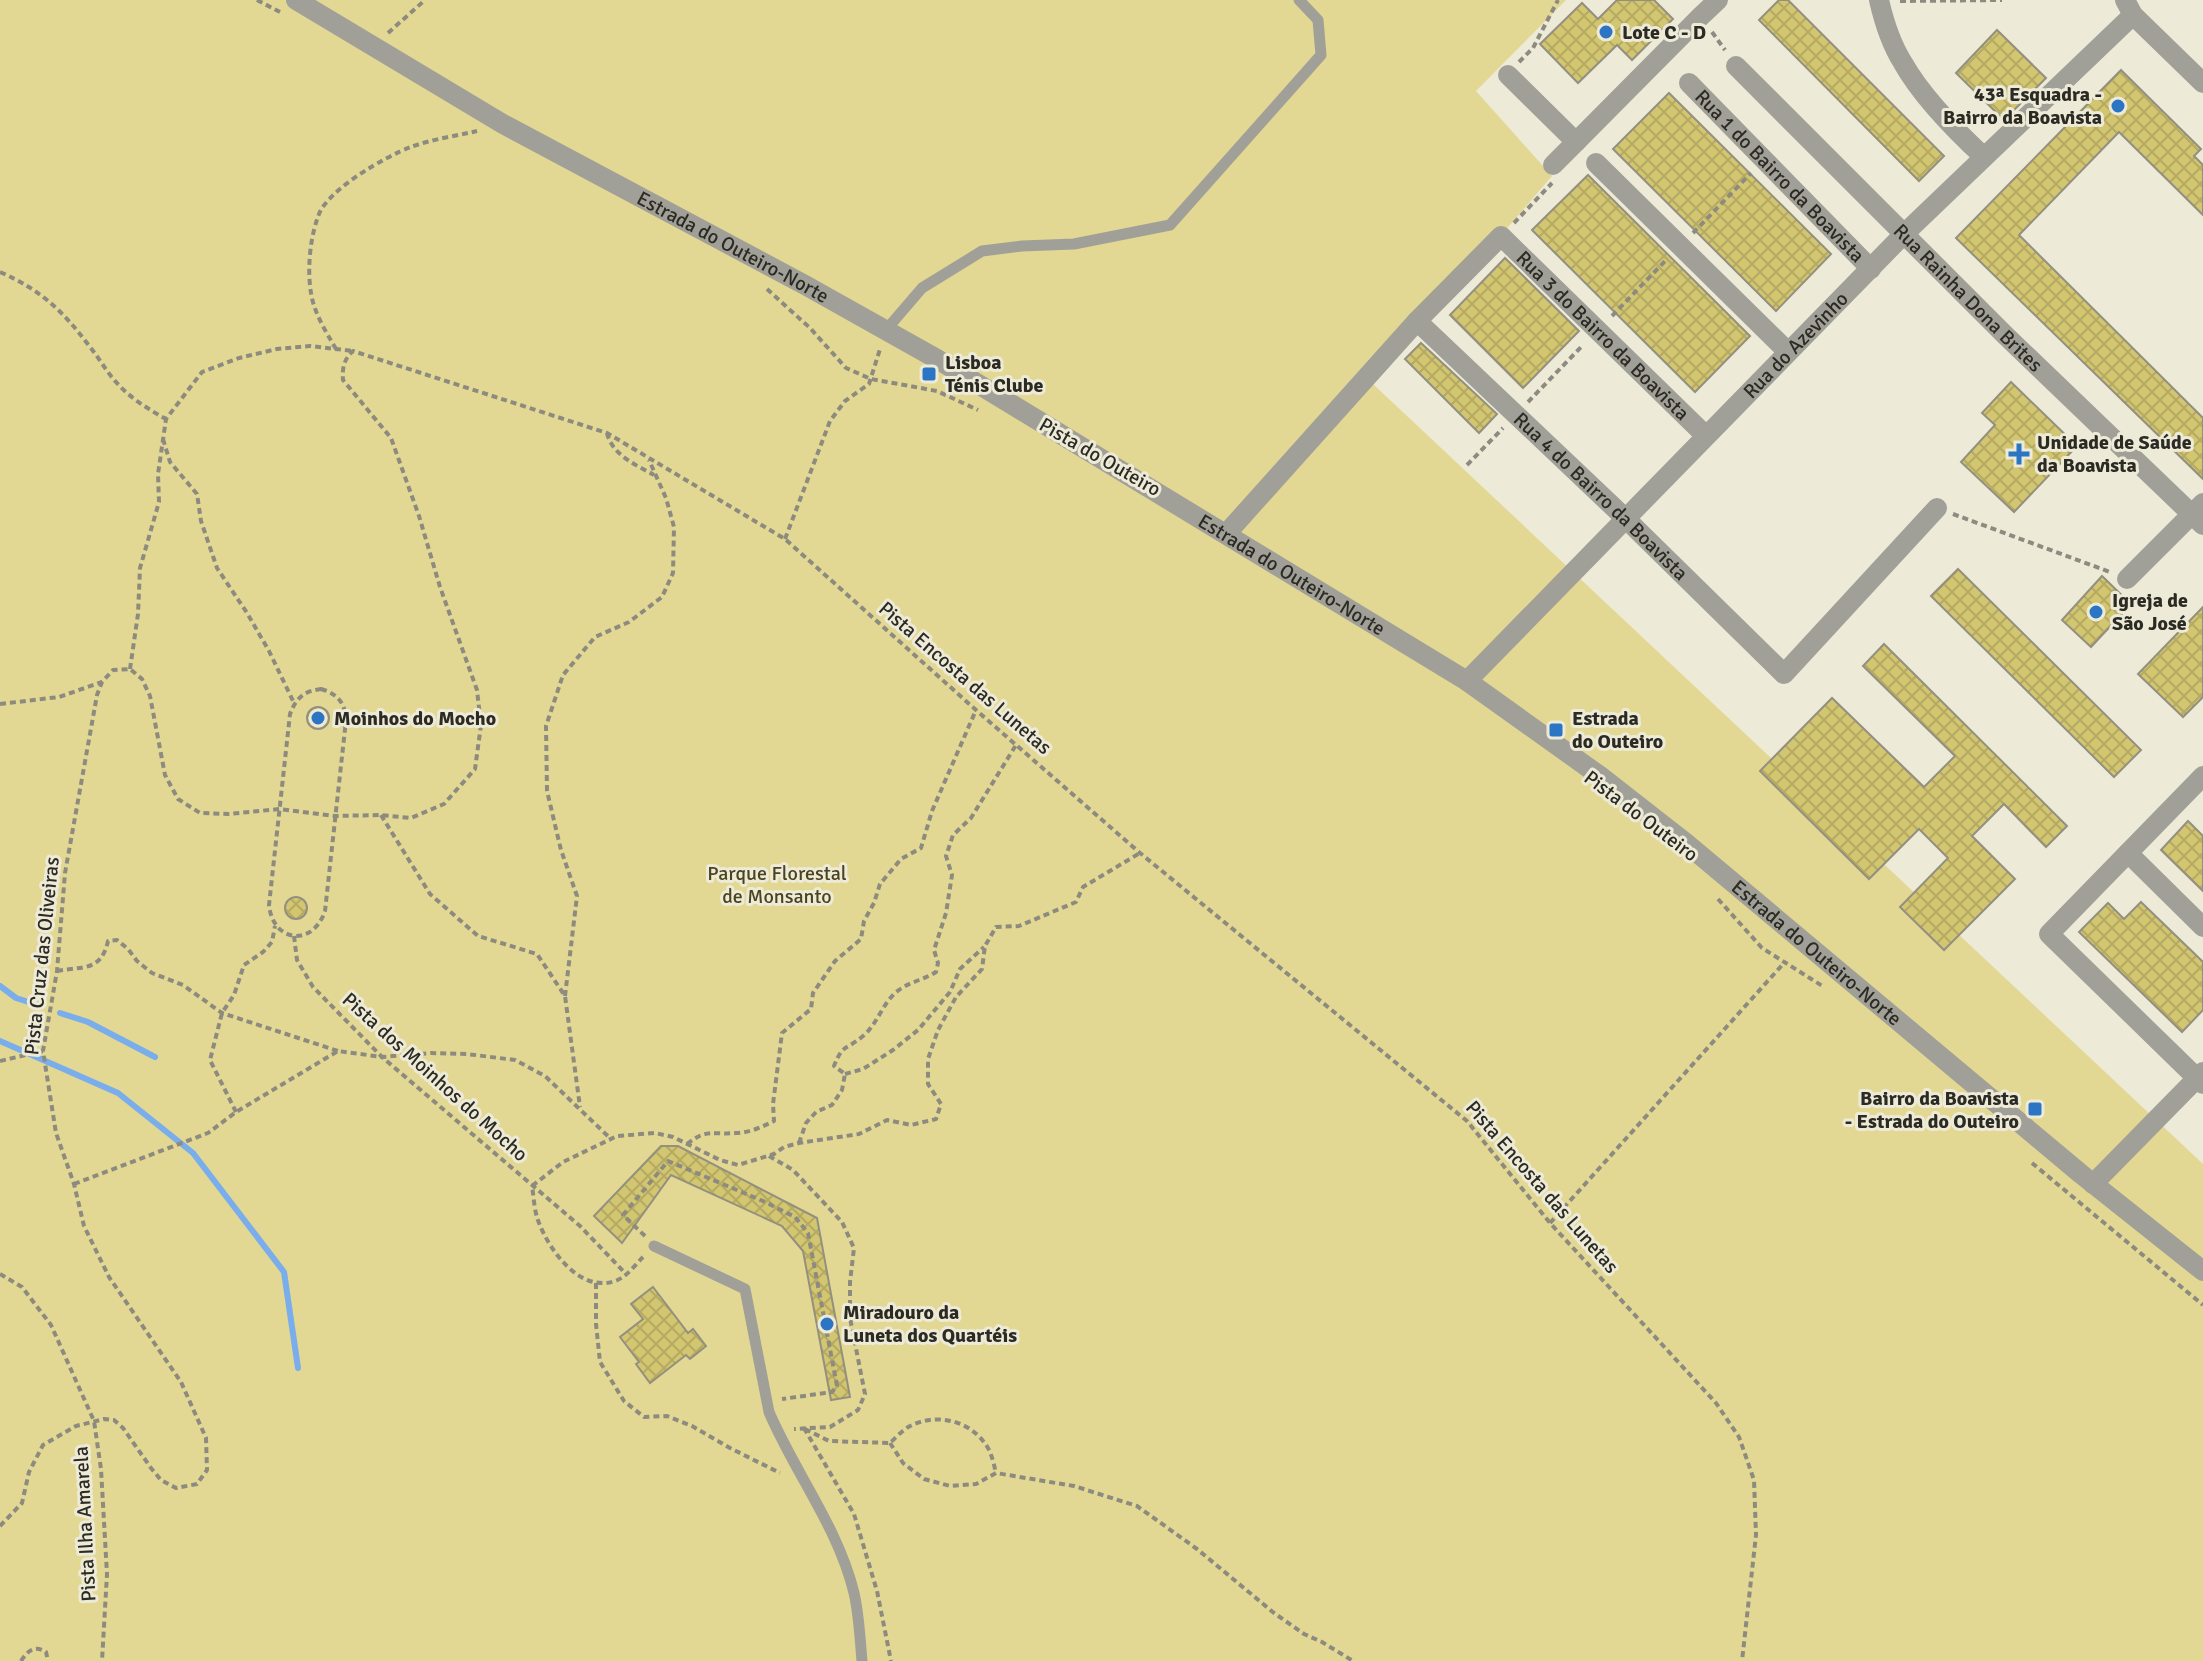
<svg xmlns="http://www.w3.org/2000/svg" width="2203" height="1661" viewBox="0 0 2203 1661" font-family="Signika,sans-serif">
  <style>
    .park { fill: #e2d893 }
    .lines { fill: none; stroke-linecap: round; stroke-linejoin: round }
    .stream { stroke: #79adec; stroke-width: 6 }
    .building { fill: url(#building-cross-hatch); stroke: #93907f; stroke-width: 2 }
    .path { stroke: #8d8b7f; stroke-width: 4; stroke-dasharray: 6 4; stroke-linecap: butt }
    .service { stroke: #a1a098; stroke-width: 11 }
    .minor { stroke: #a1a098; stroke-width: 20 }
    .tertiary { stroke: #a1a098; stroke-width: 20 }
    .poi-dot { fill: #2c75c5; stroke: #edead8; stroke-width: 3 }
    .labels { text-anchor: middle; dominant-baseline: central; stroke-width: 6; stroke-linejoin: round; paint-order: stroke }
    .poi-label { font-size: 20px; font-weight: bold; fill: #2b2a23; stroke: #edead8; text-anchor: start }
    .street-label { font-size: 20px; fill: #2b2a23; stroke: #edead8 }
    .park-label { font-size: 20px; fill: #49431e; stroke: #edead8 }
  </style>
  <defs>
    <pattern id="building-cross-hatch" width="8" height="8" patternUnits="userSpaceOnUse" patternTransform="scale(2)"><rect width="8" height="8" fill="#d3c671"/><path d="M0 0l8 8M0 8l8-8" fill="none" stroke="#b5aa62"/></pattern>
  </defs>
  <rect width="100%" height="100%" fill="#edead8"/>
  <polygon class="park" points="0,0 1566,0 1476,91 1552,176 1373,384 2203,1164 2203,1661 0,1661"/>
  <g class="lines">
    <g class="stream">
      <polyline points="0,986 16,998 38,1005"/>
      <polyline points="60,1013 88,1022 155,1057"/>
      <polyline points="0,1041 118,1093 193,1153 284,1272 298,1368"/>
    </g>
  </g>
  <g class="building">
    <polygon points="1617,0 1654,0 1673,19 1632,60 1617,45 1578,83 1540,44 1582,3 1598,19"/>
    <polygon points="1779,0 1788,0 1944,156 1919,181 1759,20"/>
    <polygon points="1997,30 2046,78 2004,120 1956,73"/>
    <polygon points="2121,70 2201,149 2194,156 2203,165 2203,215 2119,132 2019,235 2203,418 2203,479 1956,238"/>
    <polygon points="1669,93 1831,254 1776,311 1613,149"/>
    <polygon points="1588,175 1750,336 1695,392 1532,230"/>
    <polygon points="1505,258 1579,331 1523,388 1450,315"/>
    <polygon points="1421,343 1497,414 1479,433 1405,359"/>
    <polygon points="2011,382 2077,446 2014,512 1961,462 1995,425 1982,413"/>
    <polygon points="1958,569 2141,750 2114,777 1931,596"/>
    <polygon points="2102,576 2131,604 2091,647 2062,620"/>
    <polygon points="2203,607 2203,697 2183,717 2138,674"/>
    <polygon points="1884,644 2067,826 2046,847 2004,804 1972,836 2015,879 1944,950 1900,907 1948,858 1919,829 1869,879 1760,771 1832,698 1924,787 1955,756 1863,666"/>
    <circle cx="318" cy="718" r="11"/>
    <polygon points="2188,821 2203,836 2203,891 2161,850"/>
    <circle cx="296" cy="908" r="11"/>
    <polygon points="2141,902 2203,962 2203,1010 2182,1032 2079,932 2108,903 2124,919"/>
    <polygon points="661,1146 678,1146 817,1218 850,1397 831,1400 803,1251 782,1226 671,1175 622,1243 594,1216"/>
    <polygon points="653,1287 688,1333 693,1329 706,1346 690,1359 686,1355 650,1383 636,1364 639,1362 620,1337 643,1319 631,1304"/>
  </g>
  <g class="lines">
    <g class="path">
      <polyline points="257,0 280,12"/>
      <polyline points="1900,1 2002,0"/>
      <polyline points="1712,32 1725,50"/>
      <polyline points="388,33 425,0"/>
      <polyline points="1519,62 1533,48 1558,0"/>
      <polyline points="1514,223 1552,183"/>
      <polyline points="1693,233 1751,173"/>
      <path d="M0 272C41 290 63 311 90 347 99 358 106 371 116 382 130 398 148 409 166 419"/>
      <polyline points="767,289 810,328 846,368 871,379 937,391 978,410"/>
      <polyline points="1612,316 1667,259"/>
      <path d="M336 349C326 332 314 313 311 293 307 269 310 237 319 214 329 189 386 156 411 147 432 139 456 136 477 131"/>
      <polyline points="1528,402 1583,345"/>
      <path d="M607 433C612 455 636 465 654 475"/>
      <polyline points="163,439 170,462 197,494 201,521 217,568 247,613 269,651 294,703"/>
      <polyline points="1467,465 1503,428"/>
      <polyline points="1953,514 2110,572"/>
      <polyline points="785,539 830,421 845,401 869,384 880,349"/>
      <polyline points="130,669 138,614 140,568 159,502 158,474 166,419 202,372 239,358 277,349 310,346 353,351"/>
      <path d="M321 689C338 694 345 703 346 720L325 911C313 947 273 943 269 905L290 714C296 698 304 691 321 689Z"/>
      <polyline points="0,704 59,697 102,682"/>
      <polyline points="381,815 430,894 478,936 537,954 565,996 580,1107"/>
      <polyline points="1718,899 1762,948 1824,987"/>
      <polyline points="294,936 297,960 313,987 382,1057 580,1226 626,1274"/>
      <path d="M57 971C83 966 101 972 108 941L117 940 128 949 137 961 152 973 183 985 222 1013 338 1051"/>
      <polyline points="565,996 577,896 561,850 547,791 546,726 563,675 595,637 629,622 662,597 673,573 674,527 666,498 649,460"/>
      <polyline points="0,1061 43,1051"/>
      <polyline points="845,1074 863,1069 893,1050 918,1030 950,992 960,969 984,947"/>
      <polyline points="236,1112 210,1060 222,1013 234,995 244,965 263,952 272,942 275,926"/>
      <path d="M799 1143 806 1123 816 1112 832 1105 842 1090 845 1074 834 1066C843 1043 847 1050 863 1036 879 1023 883 999 902 988 913 981 925 979 936 972L938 963 934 950 946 913 952 875 946 856 953 835 971 818 1016 745"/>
      <path d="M687 1144C707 1128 713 1135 736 1133 749 1133 762 1127 774 1121L773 1104 782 1033 811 1009 813 993 835 961 861 939 864 921 874 903 880 884 901 859 921 848 932 811 976 710"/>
      <polyline points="769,1156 793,1170 842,1222 854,1248 850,1282 850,1318 865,1394 858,1410 830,1427 794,1429"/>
      <polyline points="2032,1163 2203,1305"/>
      <polyline points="74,1184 208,1133 236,1112 338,1051 382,1057 431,1053 467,1054 515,1060 545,1076 612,1140"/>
      <polyline points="1550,1223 1784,963"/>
      <polyline points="645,1236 623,1215 668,1161 763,1201 795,1217 808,1233 837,1386 832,1392 782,1399"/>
      <path d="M643 1257C635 1265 627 1277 615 1281 580 1293 550 1251 539 1223 534 1211 534 1198 532 1186L563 1162 617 1136 655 1133 673 1137 720 1160 738 1165 774 1154 784 1147 799 1143 859 1134 887 1120 911 1125 936 1119 941 1104 928 1084V1059L938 1030 956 997 982 969 985 946 996 927 1019 926 1076 902 1083 887 1140 853"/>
      <polyline points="0,1274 22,1287 51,1325 94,1421 101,1469 107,1574 102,1661"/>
      <polyline points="596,1283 596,1324 600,1362 624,1401 644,1417 667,1416 692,1426 730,1448 780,1473"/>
      <polyline points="804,1428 854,1514 877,1591 891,1661"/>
      <path d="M805 1429 829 1441 890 1443C896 1437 903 1430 910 1426 938 1412 972 1421 988 1448 992 1455 994 1465 996 1473"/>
      <polyline points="890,1443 903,1463 924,1479 950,1486 976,1484 996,1473 1074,1486 1137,1506 1197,1549 1274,1613 1304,1634 1322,1642 1353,1661"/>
      <path d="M0 1526 22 1503 29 1472 43 1445 76 1426 104 1419 114 1420 123 1428 151 1468 161 1480 176 1488 197 1484 207 1470 206 1438 181 1382 109 1277 84 1226 74 1184 56 1133 43 1051 57 971 65 873 97 695 102 682 113 670 130 669 142 679 150 696 165 775 178 799 200 813 228 814 280 809 335 816 381 815 411 818 444 804 475 769 481 725 477 690 440 587 419 516 391 438 343 380C342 368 344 359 353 351L607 433 785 539 976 710 1140 853 1467 1121 1550 1223 1716 1403 1739 1437 1754 1480 1756 1535 1742 1661"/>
      <path d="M21 1661C28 1650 35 1645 46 1652L48 1661"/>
    </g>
    <g class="service">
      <polyline points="886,330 922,288 982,251 1022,246 1074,244 1170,225 1321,55 1318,20 1299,0"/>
      <path d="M654 1246 745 1289 769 1412C795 1473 838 1527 854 1593 859 1614 860 1639 862 1661"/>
    </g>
    <g class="minor">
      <path d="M1879 0C1884 22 1891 44 1903 63 1921 95 1957 132 1984 157"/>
      <polyline points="2125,0 2133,15 2203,83"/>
      <path id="s1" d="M1736 66 2006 336 2203 525"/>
      <polyline points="1508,75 1576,142 1701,16 1718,0"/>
      <path id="s2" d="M1689 83 1871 269"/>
      <polyline points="1596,163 1788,352"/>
      <polyline points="1553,165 1576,142"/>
      <path id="s3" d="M1417 321 1625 518 1784 674 1937 508"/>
      <path id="s4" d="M1226 534 1417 321 1501 236 1705 435"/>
      <polyline points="2127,579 2203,503"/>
      <path id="s5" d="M1467 681 1904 234 2133 15"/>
      <polyline points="2203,776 2049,934 2203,1084"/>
      <polyline points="2128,853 2203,927"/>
      <polyline points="2093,1184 2203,1072"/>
    </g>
    <path class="tertiary" id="s6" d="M296 0 503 124 805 285 937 359 1467 681 1600 776 1687 844 2081 1174 2203 1271"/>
  </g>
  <g class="poi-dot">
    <circle cx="1606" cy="32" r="8"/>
    <circle cx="2118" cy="106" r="8"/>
    <rect x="921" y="366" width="16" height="16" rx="4"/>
    <path d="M2015 442h8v8h8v8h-8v8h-8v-8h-8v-8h8z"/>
    <circle cx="2096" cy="612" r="8"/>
    <circle cx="318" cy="718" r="8"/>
    <rect x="1548" y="722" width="16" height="16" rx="4"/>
    <rect x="2027" y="1101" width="16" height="16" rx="4"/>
    <circle cx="827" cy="1324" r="8"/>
  </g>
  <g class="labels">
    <g class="poi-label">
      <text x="1622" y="32">Lote C - D</text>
      <text x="2102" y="94" text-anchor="end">43ª Esquadra -<tspan x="2102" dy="23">Bairro da Boavista</tspan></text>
      <text x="945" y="362">Lisboa<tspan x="945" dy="23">Ténis Clube</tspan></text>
      <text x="2037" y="442">Unidade de Saúde<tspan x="2037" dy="23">da Boavista</tspan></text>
      <text x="2112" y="600">Igreja de<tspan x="2112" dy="23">São José</tspan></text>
      <text x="334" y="718">Moinhos do Mocho</text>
      <text x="1572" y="718">Estrada<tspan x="1572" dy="23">do Outeiro</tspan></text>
      <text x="2019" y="1098" text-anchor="end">Bairro da Boavista<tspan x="2019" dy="23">- Estrada do Outeiro</tspan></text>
      <text x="843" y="1312">Miradouro da<tspan x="843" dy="23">Luneta dos Quartéis</tspan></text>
    </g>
    <g class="street-label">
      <text stroke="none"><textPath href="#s2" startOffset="130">Rua 1 do Bairro da Boavista</textPath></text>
      <text stroke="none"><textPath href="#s6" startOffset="502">Estrada do Outeiro-Norte</textPath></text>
      <text stroke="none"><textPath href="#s1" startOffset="328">Rua Rainha Dona Brites</textPath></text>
      <text stroke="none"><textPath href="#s4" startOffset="548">Rua 3 do Bairro da Boavista</textPath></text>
      <text stroke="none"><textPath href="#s5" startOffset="470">Rua do Azevinho</textPath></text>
      <text transform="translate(1100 457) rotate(30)">Pista do Outeiro</text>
      <text stroke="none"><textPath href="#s3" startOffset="254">Rua 4 do Bairro da Boavista</textPath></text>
      <text stroke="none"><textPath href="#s6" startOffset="1150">Estrada do Outeiro-Norte</textPath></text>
      <text transform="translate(965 678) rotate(41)">Pista Encosta das Lunetas</text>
      <text transform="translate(1641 816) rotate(37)">Pista do Outeiro</text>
      <text stroke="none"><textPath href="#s6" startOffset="1798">Estrada do Outeiro-Norte</textPath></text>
      <text transform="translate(42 956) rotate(-84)">Pista Cruz das Oliveiras</text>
      <text transform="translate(435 1077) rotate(42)">Pista dos Moinhos do Mocho</text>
      <text transform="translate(1542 1187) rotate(49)">Pista Encosta das Lunetas</text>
      <text transform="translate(85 1524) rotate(-93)">Pista Ilha Amarela</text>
    </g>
    <g class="park-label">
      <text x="777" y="873">Parque Florestal<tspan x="777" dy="23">de Monsanto</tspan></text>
    </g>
  </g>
</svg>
